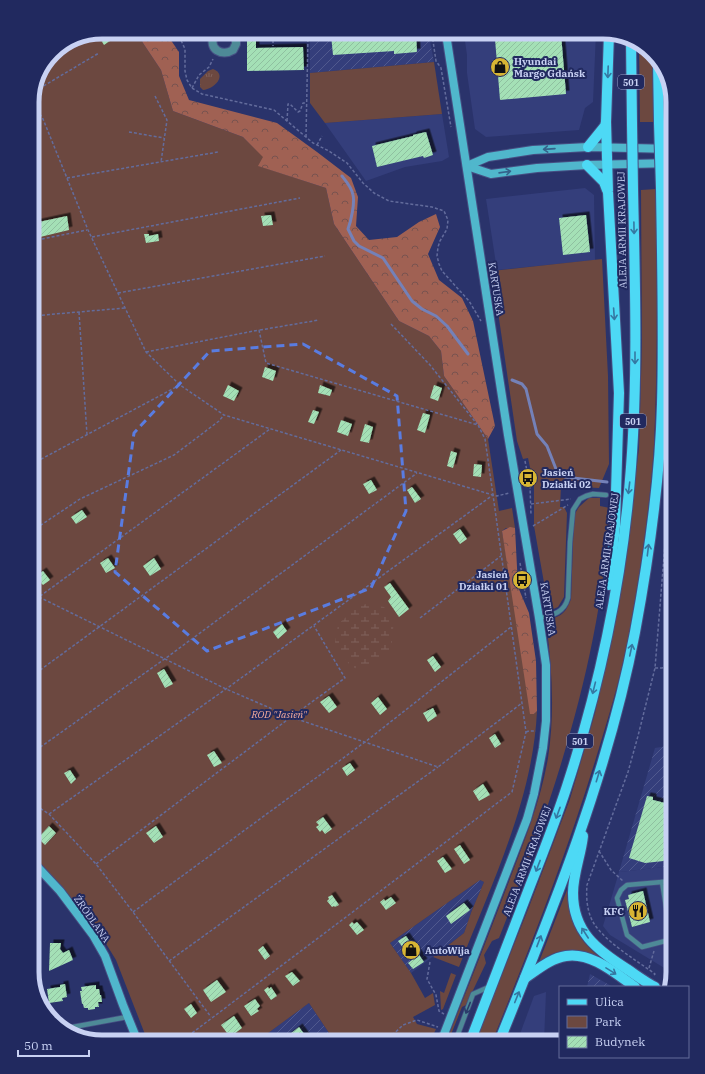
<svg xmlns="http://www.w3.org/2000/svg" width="705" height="1074" viewBox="0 0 705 1074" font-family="'IBM Plex Serif',serif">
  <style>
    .built { fill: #343e7b }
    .industrial { fill: url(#industrial-furrows) }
    .green { fill: #6c4840 }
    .forest { fill: url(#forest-crowns) }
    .wetland { fill: url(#wetland-marsh) }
    .park { fill: url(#park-tufts) }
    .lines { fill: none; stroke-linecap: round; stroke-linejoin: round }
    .stream { stroke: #7481b8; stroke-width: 3 }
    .building { fill: url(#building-hatch); filter: url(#shadow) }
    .lane-casing { stroke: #464f83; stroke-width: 6 }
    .street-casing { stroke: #464f83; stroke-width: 10 }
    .secondary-casing { stroke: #464f83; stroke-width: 10 }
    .primary-casing { stroke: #464f83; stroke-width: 12 }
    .path { stroke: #636c9c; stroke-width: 1.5; stroke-dasharray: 3 2; stroke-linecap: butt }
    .lane { stroke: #4e8a97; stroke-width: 4.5 }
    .street { stroke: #4e8a97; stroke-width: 8 }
    .secondary { stroke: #50b7cc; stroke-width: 8 }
    .primary { stroke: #4dd9f5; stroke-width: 10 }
    .primary-bridge-casing { stroke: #464f83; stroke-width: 12; stroke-linecap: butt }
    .primary-bridge { stroke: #4dd9f5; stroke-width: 10 }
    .oneway { stroke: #3578a2 }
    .oneway2 { stroke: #34628b }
    .oneway3 { stroke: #2a3c6a }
    .marked { fill: none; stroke: #597ce1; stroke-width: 3; stroke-dasharray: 8 5; stroke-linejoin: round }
    .labels { text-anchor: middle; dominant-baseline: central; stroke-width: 4; stroke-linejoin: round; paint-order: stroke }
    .shield { fill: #21295f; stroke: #969fc7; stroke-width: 1 }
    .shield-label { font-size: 9px; font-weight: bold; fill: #c8d1f3 }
    .poi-label { font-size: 10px; font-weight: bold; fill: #c8d1f3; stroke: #21295f; text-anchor: start }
    .street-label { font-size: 10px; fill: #c8d1f3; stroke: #21295f }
    .park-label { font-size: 10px; font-style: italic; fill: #f8ad9b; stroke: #21295f }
    .rim { fill: none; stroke: #c8d1f3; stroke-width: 5 }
  </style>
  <defs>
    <pattern id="industrial-furrows" width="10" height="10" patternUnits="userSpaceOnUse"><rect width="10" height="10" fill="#343e7b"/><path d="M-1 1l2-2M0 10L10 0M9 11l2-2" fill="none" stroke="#50598e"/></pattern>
    <pattern id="forest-crowns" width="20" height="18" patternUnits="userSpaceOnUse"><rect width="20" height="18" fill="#a06153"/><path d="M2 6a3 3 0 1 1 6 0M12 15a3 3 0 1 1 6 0" fill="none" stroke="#78534f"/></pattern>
    <pattern id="wetland-marsh" width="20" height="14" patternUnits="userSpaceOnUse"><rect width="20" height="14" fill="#6c4840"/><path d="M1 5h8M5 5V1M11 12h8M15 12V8" fill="none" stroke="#80615c"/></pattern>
    <pattern id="park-tufts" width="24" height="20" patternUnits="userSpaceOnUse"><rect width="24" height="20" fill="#6c4840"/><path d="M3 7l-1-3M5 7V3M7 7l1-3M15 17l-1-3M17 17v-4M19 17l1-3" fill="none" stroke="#80615c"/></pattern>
    <pattern id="building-hatch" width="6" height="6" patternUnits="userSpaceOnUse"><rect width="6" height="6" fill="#a4e0b6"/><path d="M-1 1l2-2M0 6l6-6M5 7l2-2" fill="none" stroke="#8fc0a0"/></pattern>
    <filter id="shadow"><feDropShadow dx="3.5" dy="-3.5" stdDeviation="0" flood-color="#0009"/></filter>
  </defs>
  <rect width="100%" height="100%" fill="#2a336b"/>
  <g class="built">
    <polygon points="596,32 593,102 585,108 579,130 486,137 475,129 467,73 467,55 464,34"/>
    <polygon points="442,114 449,157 442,161 405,167 366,181 325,123"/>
    <polygon points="585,188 594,195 595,260 497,270 486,199"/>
    <polygon points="673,866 673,967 666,969 610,935 603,926 619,872"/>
    <polygon points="546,992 544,1042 517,1042 534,996"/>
  </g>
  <g class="industrial">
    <polygon points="426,34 430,41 434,62 310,73 310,35"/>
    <polygon points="673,745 673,866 619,872 655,748"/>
    <polygon points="480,880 484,882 472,910 464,933 411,973 390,943"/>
    <polygon points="590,974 613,987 587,987"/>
    <polygon points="309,1003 335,1042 256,1042"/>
  </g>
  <g class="green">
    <path d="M75 37H139L161 70 173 111 243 137 264 157 259 166 326 188 334 224 399 321 429 336 441 351 444 376 488 439 499 511 512 508 515 528H506L502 531 534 714 537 711C533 800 491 885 459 967L433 957 464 933 472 910 484 882 480 880 390 943 411 973 425 998 433 993 435 1005 413 1017 417 1024 436 1029 430 1042H335L309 1003 256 1042H148L116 960 97 929 64 889 32 854V97L53 52Z"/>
    <polygon points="639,43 642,44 653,56 654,122 640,122"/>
    <polygon points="434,62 442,114 325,123 310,103 310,73"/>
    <path d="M656 189C657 275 658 360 654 445 650 506 641 568 630 628 623 669 611 709 599 748 569 848 531 945 492 1042H475L529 907 570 799 595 713 613 627 630 522 639 448 642 342 641 190Z"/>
    <polygon points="602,259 608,376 609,464 599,488 561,486 560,507 564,507 567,513 564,597 558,607 549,611 534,526 534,486 528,458 523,459 517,441 492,271"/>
    <path d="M589 498H600V506L610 508C601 659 554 798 499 938L492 941 484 955 486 963 466 1005 462 1007 448 1042H446C468 987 490 932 511 876 526 837 541 799 548 758 555 713 552 667 546 622 561 614 564 617 571 599L574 515 579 507Z"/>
    <path d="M567 890C570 948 601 957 643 985L642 987C610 966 576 933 539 962Z"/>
    <polygon points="451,973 456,975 443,1009 441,1010 440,991 444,993"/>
  </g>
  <g class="forest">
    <polygon points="168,36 179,52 179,76 189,100 277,123 317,152 351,178 358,197 356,226 369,240 397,237 419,222 436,214 440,227 428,254 439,280 462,298 473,321 495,426 488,439 444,376 441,351 429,336 399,321 334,224 326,188 258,166 263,157 243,137 173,111 161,70 139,37"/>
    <polygon points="510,527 515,528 518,587 529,613 536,661 537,711 534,714 530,714 502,531"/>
  </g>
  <polygon class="wetland" points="366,604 384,607 394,619 391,651 384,656 359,669 351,667 345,658 336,650 335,643 338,624 358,607"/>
  <path class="park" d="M213 69C228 75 214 89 203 90L200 87V79L208 71Z"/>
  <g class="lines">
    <g class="stream">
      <path d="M342 176C346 181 352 188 353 195 355 203 351 221 348 229L354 241 359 246 383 258 412 301 422 309 436 316 447 326 468 354"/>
      <polyline points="512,380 522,384 526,389 537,434 547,446 556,469"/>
      <polyline points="565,477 607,482"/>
    </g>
  </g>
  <g class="building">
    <polygon points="416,34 417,52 394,54 394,51 333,55 331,35"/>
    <polygon points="561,34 566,94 500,100 495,39"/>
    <polygon points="99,37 108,37 110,41 104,45"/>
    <polygon points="247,39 256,39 256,48 303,47 304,70 247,71"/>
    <polygon points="426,132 433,155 424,158 423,156 377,167 372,146 413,136 413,135"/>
    <polygon points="271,215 273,225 263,226 261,216"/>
    <polygon points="586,215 590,252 563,255 559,218"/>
    <polygon points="67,216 69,230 36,238 34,223"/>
    <polygon points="144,234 149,234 149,236 158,234 159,241 146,243"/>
    <polygon points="265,367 276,371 273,381 262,377"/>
    <polygon points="228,385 239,391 234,401 223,396"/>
    <polygon points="320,385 332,390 330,396 318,393"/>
    <polygon points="434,385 442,388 438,401 430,398"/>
    <polygon points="313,410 319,412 314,424 308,422"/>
    <polygon points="423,413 430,415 425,433 417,430"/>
    <polygon points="341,420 352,424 348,436 337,432"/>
    <polygon points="365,424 373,427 369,443 360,441"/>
    <polygon points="451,451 457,453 453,468 447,466"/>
    <polygon points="474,464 482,465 481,477 473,476"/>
    <polygon points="371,480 377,490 369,494 363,484"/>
    <polygon points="412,487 421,499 415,503 407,490"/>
    <polygon points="82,510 87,517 76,524 71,517"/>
    <polygon points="460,529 467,539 460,544 453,534"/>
    <polygon points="108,558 115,568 106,573 100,563"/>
    <polygon points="154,558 161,569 150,576 143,566"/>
    <polygon points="43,571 50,580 43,585 35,577"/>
    <polygon points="390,583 409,609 399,617 388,601 391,597 384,587"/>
    <polygon points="282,624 287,631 278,639 273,632"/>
    <polygon points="433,656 441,667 435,672 427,660"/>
    <polygon points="164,669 173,684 165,688 157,673"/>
    <polygon points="329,696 337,707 329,713 320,702"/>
    <polygon points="378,697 387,709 380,715 371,703"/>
    <polygon points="433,708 437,716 428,722 423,713"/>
    <polygon points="495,734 501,744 495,748 489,738"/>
    <polygon points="214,751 222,763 214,767 207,755"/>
    <polygon points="350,763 355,770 347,776 342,768"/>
    <polygon points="70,770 76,779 71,784 64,773"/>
    <polygon points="483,784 490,795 479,801 473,791"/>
    <polygon points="647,796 653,797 653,800 673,805 673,860 645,863 629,858"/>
    <polygon points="323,817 332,829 325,834 322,830 320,832 316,827 319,825 316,822"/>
    <polygon points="49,826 56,833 45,845 38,838"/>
    <polygon points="156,826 163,837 154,843 146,833"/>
    <polygon points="460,845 470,860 464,864 454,849"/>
    <polygon points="443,857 452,869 445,873 437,861"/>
    <polygon points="643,891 650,922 632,927 625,900 629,899 628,895"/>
    <polygon points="332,895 339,905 335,907 334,906 332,907 327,901 329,899 328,897"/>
    <polygon points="391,897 396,903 386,910 380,902 384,899 385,901"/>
    <polygon points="464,903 470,910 451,924 446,916"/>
    <polygon points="352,922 354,924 357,922 364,930 357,935 349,925"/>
    <polygon points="406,936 424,962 413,969 408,963 412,960 398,941"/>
    <polygon points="50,943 61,943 60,949 63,953 69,950 73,960 49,971"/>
    <polygon points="263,946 270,956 265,960 258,950"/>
    <polygon points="292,972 300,981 293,986 285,976"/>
    <polygon points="217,980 226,992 211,1002 203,990"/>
    <polygon points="65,984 67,997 62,998 63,1001 49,1003 47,989 60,987 60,985"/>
    <polygon points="96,985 96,989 99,989 100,995 101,995 102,1002 98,1002 99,1007 95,1007 95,1009 88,1010 88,1008 84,1008 83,1004 82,1004 80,991 82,991 81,987"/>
    <polygon points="268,987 269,989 271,987 277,996 271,1000 264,990"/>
    <polygon points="255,999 260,1006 257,1009 259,1011 251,1016 244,1006"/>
    <polygon points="191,1004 197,1013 191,1018 184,1009"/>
    <polygon points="234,1016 242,1028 230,1037 221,1025"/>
    <polygon points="299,1027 310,1042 280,1042"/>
    <polygon points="102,1038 102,1040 111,1038 111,1042 97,1042 91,1040"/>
  </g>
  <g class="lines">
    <defs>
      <g id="lane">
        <path d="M539 618C553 615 564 613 568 598L570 542 573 510 580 499 586 496 593 494 606 495"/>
        <polyline points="662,882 627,885 621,890 617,898 627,935 642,947 673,939"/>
        <polyline points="669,926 662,882 673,881"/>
        <polyline points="673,941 669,926 673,925"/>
        <polyline points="62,1029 127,1017"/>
        <polyline points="455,1042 473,994 491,986"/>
      </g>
      <path id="street" d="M214 36C208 49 222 57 233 50L236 44V36"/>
      <g id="secondary">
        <polyline points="467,166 488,157 533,150 588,147 673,149"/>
        <polyline points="467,166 491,174 537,168 587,165 673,163"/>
        <polyline points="32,861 60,891 93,935 105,956 123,1005 138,1042"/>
        <polyline points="441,1042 527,819 534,794 543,748 546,721 546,665 539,618 508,435 446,34"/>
      </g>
      <g id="primary">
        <polyline points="609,33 606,122 608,192 619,393 615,526 609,585"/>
        <polyline points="631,40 632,124"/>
        <polyline points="658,62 659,123"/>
        <polyline points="588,147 605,126 606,122"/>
        <polyline points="587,165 604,182 607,190"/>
        <path d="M583 836C581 855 573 874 573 893 573 932 597 950 627 969 636 975 645 982 655 987"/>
        <path d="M525 978C537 970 551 958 566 956 592 952 616 974 635 987"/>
        <path d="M470 1042C490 990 510 938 530 886 543 853 556 820 567 786 600 685 623 574 631 467 638 375 635 282 633 189"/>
        <path d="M499 1042C553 909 608 774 635 632 649 557 660 480 662 404 664 332 662 260 661 188"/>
      </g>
    </defs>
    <use href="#lane" class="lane-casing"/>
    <use href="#street" class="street-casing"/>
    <use href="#secondary" class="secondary-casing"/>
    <use href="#primary" class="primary-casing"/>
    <g class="path">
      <polyline points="432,34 436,61 441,68 451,127"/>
      <polyline points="273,35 273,46"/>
      <polyline points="179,36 185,49 185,71 187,80 192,88 202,94 274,110 313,143 329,151 347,163 363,183 374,193 389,201 432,207 444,211 448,220 447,229 440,241 438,247 437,256 439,264 442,271 469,301 481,321"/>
      <polyline points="192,88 199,75 209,67 213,59"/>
      <polyline points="35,91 99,53"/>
      <polyline points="155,96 167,120 161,162"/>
      <polyline points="32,101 43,119 88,230 146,352 180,385 224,415 493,495 497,496 509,493"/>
      <polyline points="287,121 288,104 290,104 298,112 300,111 303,103 306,103"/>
      <polyline points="129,132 164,138"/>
      <polyline points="306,137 308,35"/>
      <polyline points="317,145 322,136"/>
      <polyline points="67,178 218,152"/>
      <polyline points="92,237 300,198"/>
      <polyline points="32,241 87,230"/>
      <polyline points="118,293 325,256"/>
      <polyline points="79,312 87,435"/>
      <polyline points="32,316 125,308"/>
      <polyline points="391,324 430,365 477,424"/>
      <polyline points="260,330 319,320"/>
      <polyline points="146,352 259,330 266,363 478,425 485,439 493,495"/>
      <polyline points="525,461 530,486 531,515"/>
      <polyline points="32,464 180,385"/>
      <polyline points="531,504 571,499"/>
      <polyline points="533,526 568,505"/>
      <polyline points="32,531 80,499 174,455 219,421 224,415"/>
      <polyline points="520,563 526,598"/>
      <polyline points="32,590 39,597 226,689 291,717 438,767 522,703"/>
      <polyline points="32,602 270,429"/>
      <polyline points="420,618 501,556"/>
      <path d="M655 668C662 668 666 669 670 663L673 620"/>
      <polyline points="32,676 341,450"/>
      <polyline points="526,732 529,731 536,731"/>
      <polyline points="32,753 166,658 417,473"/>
      <polyline points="32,803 49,814 96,864 133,912 211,1017"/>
      <polyline points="49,814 226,689 493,495 526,732 512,792 180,1042"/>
      <polyline points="599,851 611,870 623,881"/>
      <polyline points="96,864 291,717 345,678 314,626"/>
      <polyline points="133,912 365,742 511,627"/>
      <polyline points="169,961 438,767"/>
      <polyline points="430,962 427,979 436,995 439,1011 444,1014"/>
      <polyline points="649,968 654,951"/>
      <path d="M654 975 655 974C636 960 605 942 593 922 587 911 586 898 587 885L628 772 638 736 655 668 673 445"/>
      <polyline points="385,1042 403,1025 417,1020 438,1027"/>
    </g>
    <use href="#lane" class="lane"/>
    <use href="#street" class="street"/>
    <use href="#secondary" class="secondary"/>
    <use href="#primary" class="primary"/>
    <defs>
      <g id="primary-bridge">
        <polyline points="659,123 661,188"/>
        <polyline points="632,124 633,189"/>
      </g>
    </defs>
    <use href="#primary-bridge" class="primary-bridge-casing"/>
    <use href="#primary-bridge" class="primary-bridge"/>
  </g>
  <defs><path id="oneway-shaft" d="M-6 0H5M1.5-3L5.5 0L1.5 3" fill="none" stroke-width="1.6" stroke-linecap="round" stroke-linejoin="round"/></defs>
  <g class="oneway">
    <use href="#oneway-shaft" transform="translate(608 72) rotate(92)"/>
    <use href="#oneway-shaft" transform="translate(634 228) rotate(89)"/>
    <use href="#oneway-shaft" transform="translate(614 314) rotate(86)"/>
    <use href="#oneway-shaft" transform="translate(635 358) rotate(90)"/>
    <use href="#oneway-shaft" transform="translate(629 488) rotate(97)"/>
    <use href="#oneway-shaft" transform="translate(648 550) rotate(-83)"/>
    <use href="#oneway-shaft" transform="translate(631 650) rotate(-78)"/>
    <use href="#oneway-shaft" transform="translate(594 688) rotate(104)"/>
    <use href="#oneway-shaft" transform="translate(598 776) rotate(-73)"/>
    <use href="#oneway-shaft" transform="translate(558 813) rotate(110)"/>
    <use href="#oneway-shaft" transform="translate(538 866) rotate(111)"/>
    <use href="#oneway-shaft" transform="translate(585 933) rotate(-123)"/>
    <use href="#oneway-shaft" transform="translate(539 941) rotate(-69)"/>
    <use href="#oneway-shaft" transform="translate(611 971) rotate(32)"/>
    <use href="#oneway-shaft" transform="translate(517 997) rotate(-68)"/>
  </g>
  <g class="oneway2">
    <use href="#oneway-shaft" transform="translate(549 149) rotate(176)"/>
    <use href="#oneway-shaft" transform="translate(505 172) rotate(-8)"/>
  </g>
  <use class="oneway3" href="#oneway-shaft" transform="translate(468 1008) rotate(112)"/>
  <path class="marked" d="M303 344 397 396 406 511 371 588 207 651 115 572 134 433 210 351Z"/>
  <defs>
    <symbol id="shop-disc" viewBox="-11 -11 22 22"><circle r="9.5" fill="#d7b534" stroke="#21295f"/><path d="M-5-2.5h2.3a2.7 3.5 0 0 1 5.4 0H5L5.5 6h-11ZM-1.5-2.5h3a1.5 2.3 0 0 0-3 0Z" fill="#111"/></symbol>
    <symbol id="bus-disc" viewBox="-11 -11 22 22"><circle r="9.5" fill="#d7b534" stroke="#21295f"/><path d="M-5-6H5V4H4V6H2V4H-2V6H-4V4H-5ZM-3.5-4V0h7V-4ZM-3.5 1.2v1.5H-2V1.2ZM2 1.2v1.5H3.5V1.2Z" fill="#111"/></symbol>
    <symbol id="restaurant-disc" viewBox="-11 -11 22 22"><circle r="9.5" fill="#d7b534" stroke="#21295f"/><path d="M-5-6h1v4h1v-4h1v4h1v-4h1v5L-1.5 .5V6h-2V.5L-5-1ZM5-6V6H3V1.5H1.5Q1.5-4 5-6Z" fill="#111"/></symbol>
  </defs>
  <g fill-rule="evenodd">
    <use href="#shop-disc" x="489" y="56" width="22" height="22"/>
    <use href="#bus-disc" x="517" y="467" width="22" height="22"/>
    <use href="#bus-disc" x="511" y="569" width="22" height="22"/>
    <use href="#restaurant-disc" x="627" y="900" width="22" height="22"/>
    <use href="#shop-disc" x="400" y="939" width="22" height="22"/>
  </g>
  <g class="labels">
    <g class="shield">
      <rect x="618" y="75" width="26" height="14" rx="3"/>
      <rect x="620" y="414" width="26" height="14" rx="3"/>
      <rect x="567" y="734" width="26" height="14" rx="3"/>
    </g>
    <g class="shield-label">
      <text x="631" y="82">501</text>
      <text x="633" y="421">501</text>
      <text x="580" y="741">501</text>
    </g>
    <g class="poi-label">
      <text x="514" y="61">Hyundai<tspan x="514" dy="12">Margo Gdańsk</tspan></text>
      <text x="542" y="472">Jasień<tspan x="542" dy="12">Działki 02</tspan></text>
      <text x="508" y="574" text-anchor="end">Jasień<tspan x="508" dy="12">Działki 01</tspan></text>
      <text x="624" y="911" text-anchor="end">KFC</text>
      <text x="425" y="950">AutoWija</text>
    </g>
    <g class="street-label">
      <text transform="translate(622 230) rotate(-91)">ALEJA ARMII KRAJOWEJ</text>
      <text transform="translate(496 289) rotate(81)">KARTUSKA</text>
      <text transform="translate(607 551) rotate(-82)">ALEJA ARMII KRAJOWEJ</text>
      <text transform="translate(548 609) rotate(81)">KARTUSKA</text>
      <text transform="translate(527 861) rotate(-69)">ALEJA ARMII KRAJOWEJ</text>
      <text transform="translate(92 919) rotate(55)">ŹRÓDLANA</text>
    </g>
    <g class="park-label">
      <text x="279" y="714">ROD "Jasień"</text>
    </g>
  </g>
  <path d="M0 0H705V1074H0ZM102 39H603A63 63 0 0 1 666 102V972A63 63 0 0 1 603 1035H102A63 63 0 0 1 39 972V102A63 63 0 0 1 102 39Z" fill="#21295f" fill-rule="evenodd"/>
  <path class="rim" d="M102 39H603A63 63 0 0 1 666 102V972A63 63 0 0 1 603 1035H102A63 63 0 0 1 39 972V102A63 63 0 0 1 102 39Z"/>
  <rect x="559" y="986" width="130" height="72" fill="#21295f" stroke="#646c9a"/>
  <rect x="567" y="999" width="20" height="6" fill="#4dd9f5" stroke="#646c9a"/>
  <text x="595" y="1006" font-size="12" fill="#c8d1f3">Ulica</text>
  <rect x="567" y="1016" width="20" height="12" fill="#6c4840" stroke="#646c9a"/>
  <text x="595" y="1026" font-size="12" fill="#c8d1f3">Park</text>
  <rect x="567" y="1036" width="20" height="12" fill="url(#building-hatch)" stroke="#646c9a"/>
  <text x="595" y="1046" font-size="12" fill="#c8d1f3">Budynek</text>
  <path d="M18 1050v6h71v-6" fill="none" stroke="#c8d1f3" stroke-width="2"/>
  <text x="24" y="1050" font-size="12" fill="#c8d1f3" stroke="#21295f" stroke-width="3" paint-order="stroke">50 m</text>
</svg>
